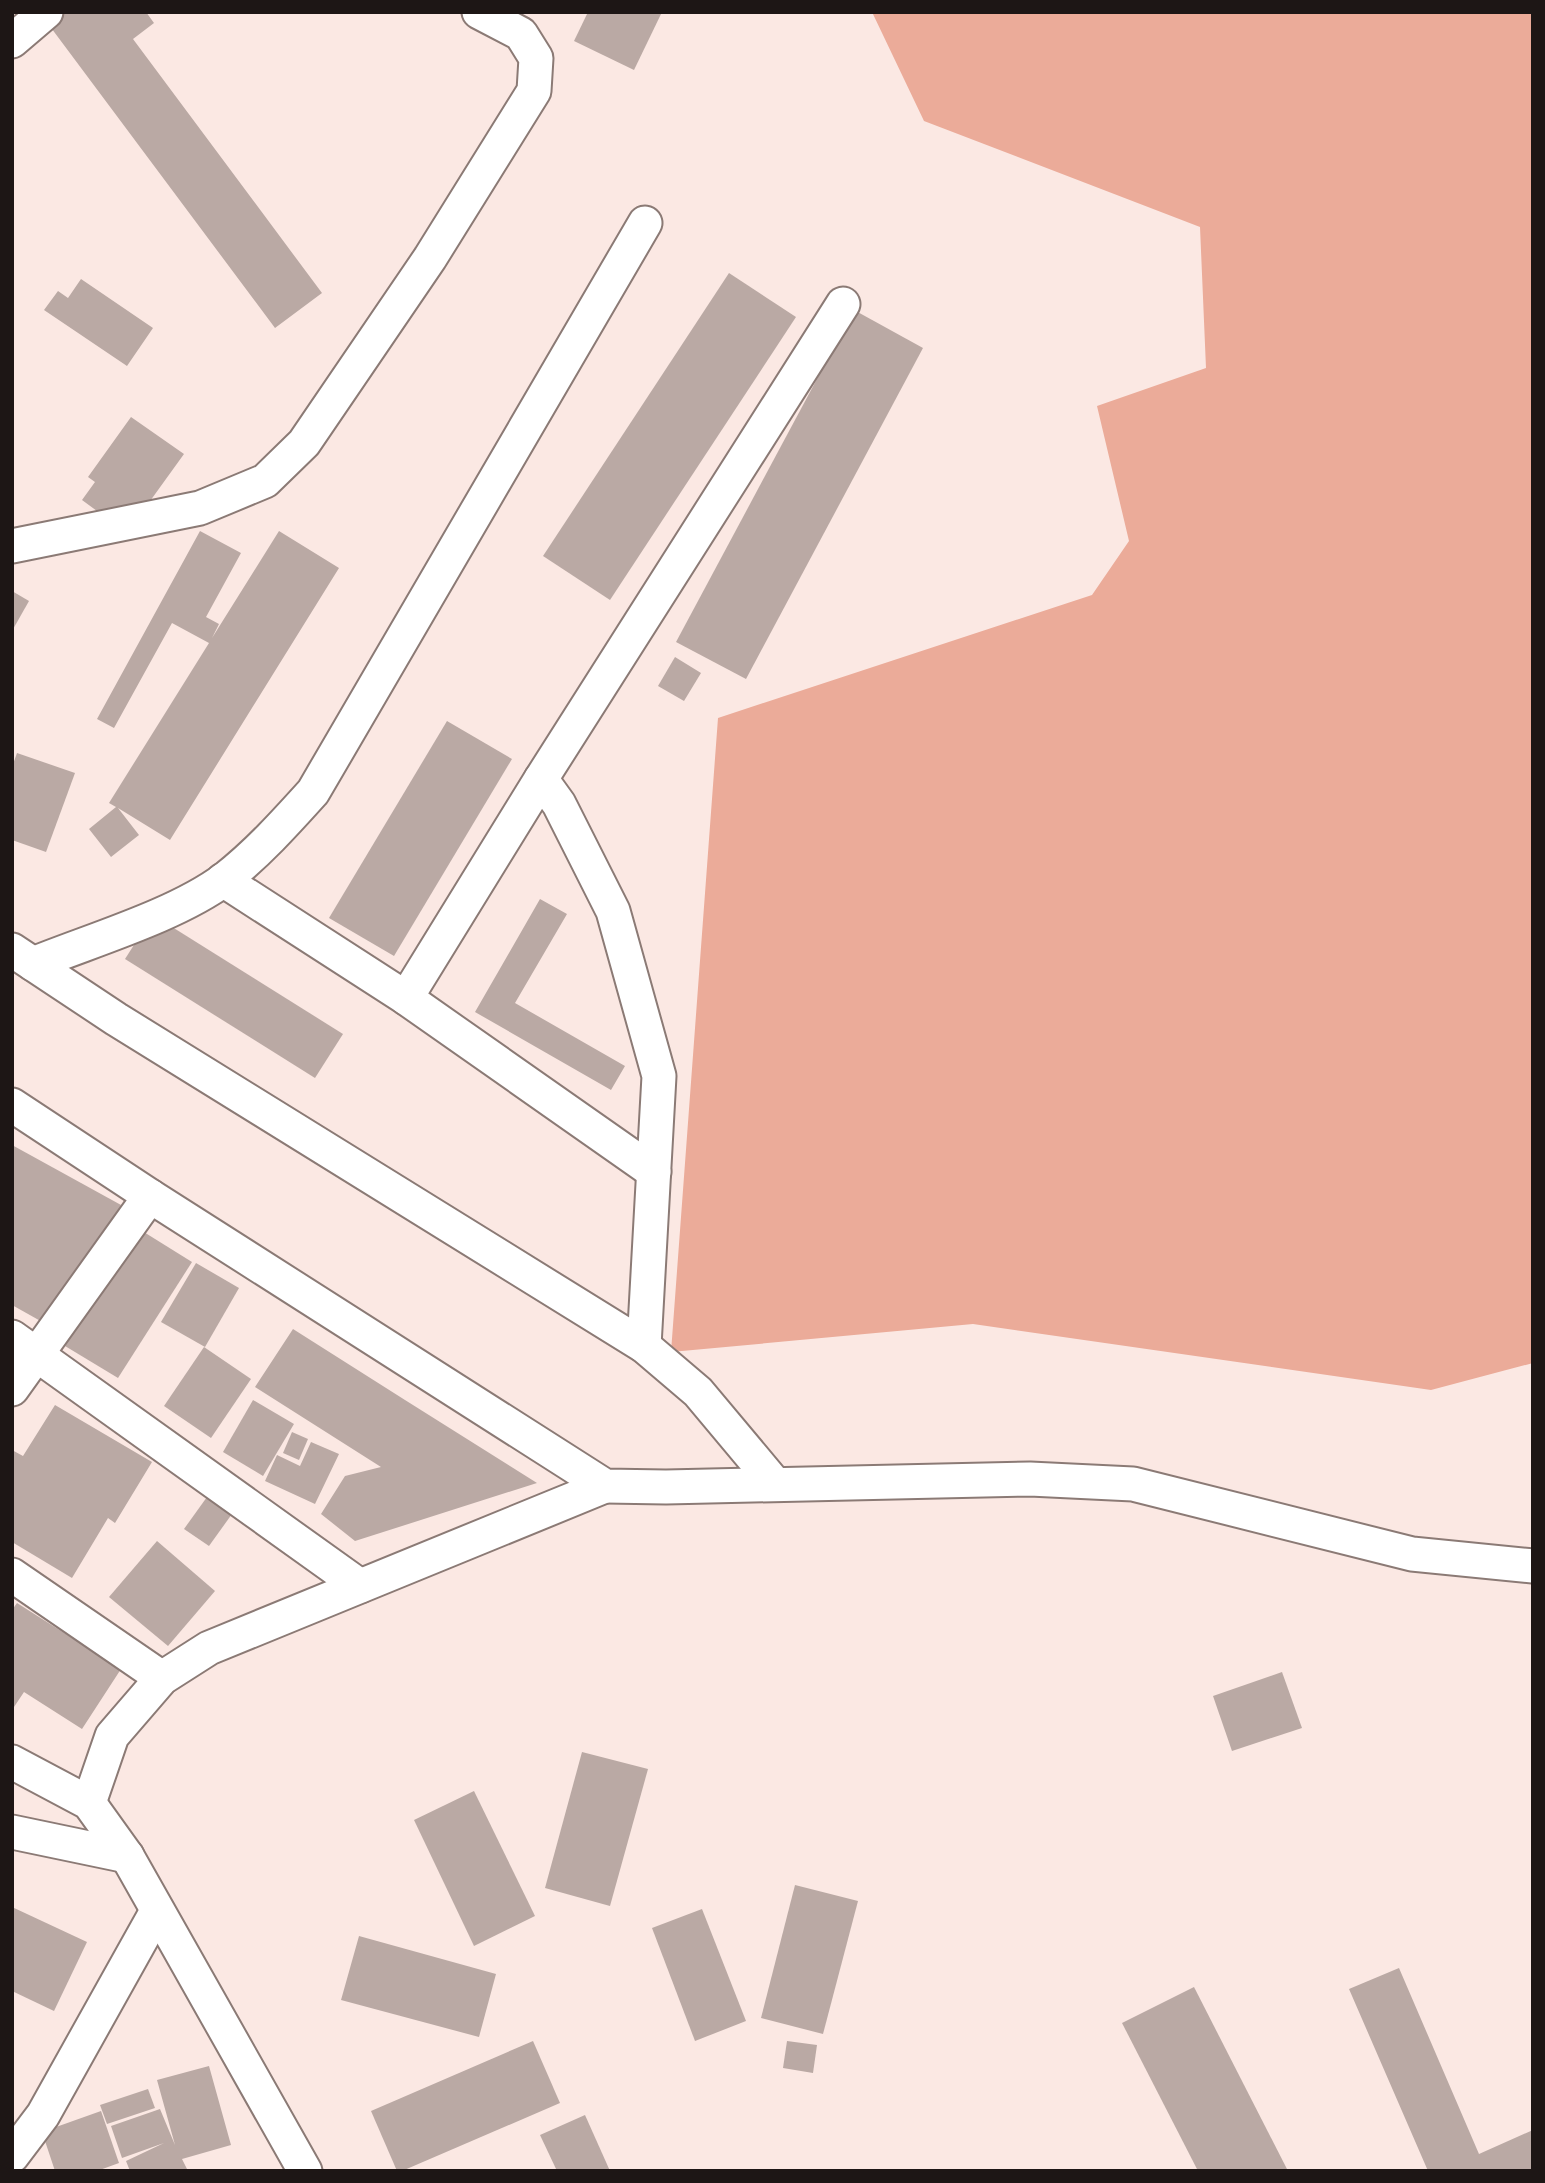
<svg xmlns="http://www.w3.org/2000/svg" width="1545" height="2183" viewBox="0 0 1545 2183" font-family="'Playfair Display',serif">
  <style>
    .forest { fill: #ebab99 }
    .building { fill: #baa9a4 }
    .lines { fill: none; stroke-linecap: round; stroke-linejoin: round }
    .street-casing { stroke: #8b7a75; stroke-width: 37 }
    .street { stroke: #fff; stroke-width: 33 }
  </style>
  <rect width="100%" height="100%" fill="#fbe8e3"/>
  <polygon class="forest" points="872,12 1533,12 1533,1363 1431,1390 973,1324 671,1352 718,718 1092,595 1129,541 1097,406 1206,368 1200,227 924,121"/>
  <g class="building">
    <polygon points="49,12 146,12 154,23 133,39 322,293 275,328 43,17"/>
    <polygon points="588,12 662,12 634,70 574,41"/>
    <polygon points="729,273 796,317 610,600 543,556"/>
    <polygon points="81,279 153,328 127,366 44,310 58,291 68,298"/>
    <polygon points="854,310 923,348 746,679 676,642"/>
    <polygon points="131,417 184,454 127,533 82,500 95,482 88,477"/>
    <polygon points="200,531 241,553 206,617 219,624 212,638 279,531 339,568 170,840 118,808 139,835 111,857 89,829 116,807 109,803 209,643 172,623 114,728 97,719"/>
    <polygon points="12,591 29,601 12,631"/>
    <polygon points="675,657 701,673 684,701 658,686"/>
    <polygon points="447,721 512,759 394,956 329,918"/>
    <polygon points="17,753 75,773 46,852 12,840 12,767"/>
    <polygon points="540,899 567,914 515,1003 625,1066 611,1090 475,1012"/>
    <polygon points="153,915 343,1034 315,1078 125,959"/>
    <polygon points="12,1145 121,1205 53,1328 12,1305"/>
    <polygon points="139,1229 192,1262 118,1378 65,1346"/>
    <polygon points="196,1263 239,1288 205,1347 161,1322"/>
    <polygon points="293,1329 405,1400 537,1483 355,1541 321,1514 345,1476 381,1467 255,1387"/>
    <polygon points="204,1347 251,1379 211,1438 164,1406"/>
    <polygon points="253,1400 294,1424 263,1476 223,1452"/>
    <polygon points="55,1405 152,1462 115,1523 108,1518 72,1578 12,1542 12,1450 23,1456"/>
    <polygon points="292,1432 308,1439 299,1460 283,1453"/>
    <polygon points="311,1442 339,1454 315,1504 265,1481 277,1455 300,1466"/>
    <polygon points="212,1490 237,1507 209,1546 184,1529"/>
    <polygon points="157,1541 215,1591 168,1646 109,1597"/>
    <polygon points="17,1603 121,1669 82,1729 24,1692 12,1710 12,1610"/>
    <polygon points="1282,1672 1302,1728 1232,1751 1213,1696"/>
    <polygon points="582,1752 648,1769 610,1906 545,1888"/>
    <polygon points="474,1791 535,1916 474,1946 414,1820"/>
    <polygon points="795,1885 858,1901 823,2034 761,2018"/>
    <polygon points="12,1907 87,1942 54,2011 12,1991"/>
    <polygon points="702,1909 746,2021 695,2041 652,1928"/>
    <polygon points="359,1936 496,1974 479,2037 341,2000"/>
    <polygon points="1399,1968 1479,2154 1533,2130 1533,2171 1428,2171 1349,1989"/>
    <polygon points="1194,1987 1288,2171 1198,2171 1122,2023"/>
    <polygon points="533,2041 560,2103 402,2171 397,2171 371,2111"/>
    <polygon points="787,2041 817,2045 813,2073 783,2068"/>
    <polygon points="209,2066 231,2145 182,2159 188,2171 130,2171 126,2161 164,2143 122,2158 111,2126 160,2109 175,2145 157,2080"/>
    <polygon points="148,2089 155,2108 107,2124 100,2105"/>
    <polygon points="101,2111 119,2163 97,2171 55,2171 42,2132"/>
    <polygon points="585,2115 610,2171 557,2171 540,2135"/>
  </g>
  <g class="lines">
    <defs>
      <g id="street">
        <polyline points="12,41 46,12"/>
        <polyline points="12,546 200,508 265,481 304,443 430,258 534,91 536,58 521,34 479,12"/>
        <polyline points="223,880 406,998 654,1172"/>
        <polyline points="12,950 116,1019 644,1346 698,1392 775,1484"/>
        <path d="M33 964C92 940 175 916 225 879 258 853 285 823 313 792L645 223"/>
        <polyline points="406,998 541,779"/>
        <polyline points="12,1105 150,1196 605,1486 666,1487 1030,1479 1133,1484 1412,1554 1533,1566"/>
        <polyline points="12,1337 360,1586"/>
        <polyline points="644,1346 659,1076 613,911 559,804 541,779 843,304"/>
        <polyline points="12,1389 150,1196"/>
        <polyline points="12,1575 162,1678"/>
        <polyline points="12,1762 89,1803 127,1856 305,2171"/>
        <polyline points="89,1803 112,1736 162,1678 209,1648 605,1486"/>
        <polyline points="12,1832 127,1856"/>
        <polyline points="12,2156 43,2115 157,1911"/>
      </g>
    </defs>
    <use href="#street" class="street-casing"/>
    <use href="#street" class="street"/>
  </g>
  <rect width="1545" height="2183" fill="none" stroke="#1d1615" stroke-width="28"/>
</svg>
